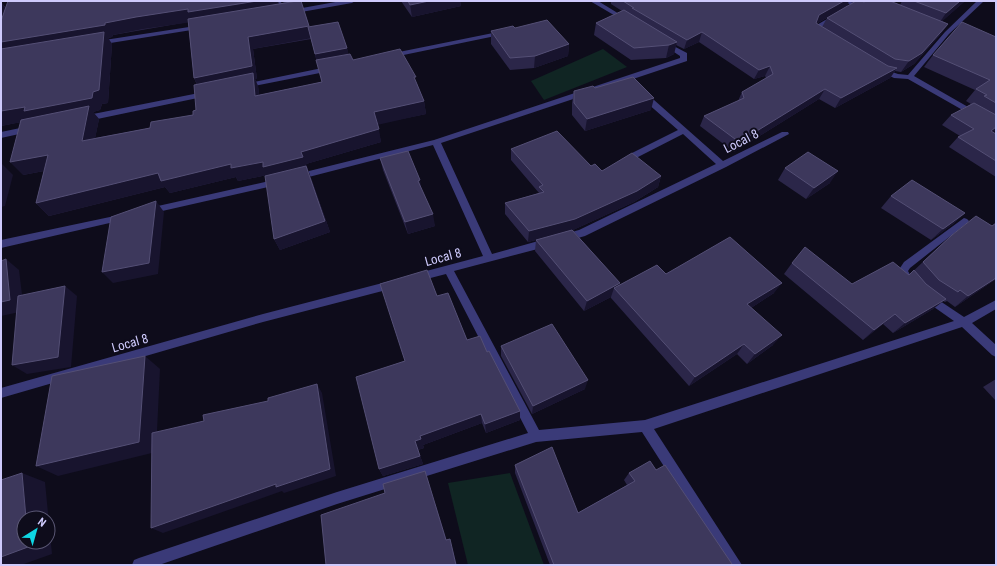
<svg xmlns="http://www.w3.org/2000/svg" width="997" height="566" viewBox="0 0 997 566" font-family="'Roboto Condensed',sans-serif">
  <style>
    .green { fill: #102523 }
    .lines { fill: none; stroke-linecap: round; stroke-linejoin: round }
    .minor { fill: #3a3a78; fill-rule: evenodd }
    .wall { fill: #2b2649; fill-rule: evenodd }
    .shaded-wall { fill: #18142e }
    .building { fill: #3d385c; stroke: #544f75 }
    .labels { text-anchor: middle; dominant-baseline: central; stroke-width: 4; stroke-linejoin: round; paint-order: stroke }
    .street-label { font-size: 13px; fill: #cecafc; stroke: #0e0c1b }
  </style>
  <rect width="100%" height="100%" fill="#0e0c1b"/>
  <g class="green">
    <polygon points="603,49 627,67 544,100 531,81"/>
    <polygon points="510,473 544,565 468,565 448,483"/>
  </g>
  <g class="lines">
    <g class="minor">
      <polygon points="272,1 279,1 291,10 341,1 355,1 352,3 290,14"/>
      <polygon points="590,1 598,1 629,20 624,21"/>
      <polygon points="843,1 857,3 865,1 868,3 856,7"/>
      <polygon points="977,1 984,1 949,34 914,76 996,123 996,129 908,79 894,78 877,70 881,68 898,74 908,75 945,32"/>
      <polygon points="834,15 839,16 820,28 819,32 821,35 816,36 812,32 815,26"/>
      <polygon points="202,25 204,26 204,28 98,45 95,43 98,41"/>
      <polygon points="503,31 505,32 505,34 389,58 385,56 389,54"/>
      <polygon points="664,41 687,53 687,61 441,143 492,254 549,238 554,242 549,246 454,271 539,430 645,420 954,321 924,300 923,297 924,294 928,293 964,317 996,300 996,309 972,323 996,345 996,357 992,355 962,327 654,429 742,565 727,565 642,432 536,442 337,504 159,565 132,565 134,560 139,558 337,492 528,433 446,274 415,282 411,281 410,278 411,275 415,274 483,256 433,145 297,180 293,177 297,174 434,140 680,58 680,56 662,44 662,42"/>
      <polygon points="332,66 335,66 335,70 244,88 240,86 244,84"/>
      <polygon points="209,91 213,93 212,95 83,122 79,119 83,116"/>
      <polygon points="639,92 645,92 723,161 782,132 788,132 789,134 726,167 585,236 564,242 561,241 559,238 561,235 579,230 716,164 683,134 638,157 632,157 632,153 678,130 639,96"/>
      <polygon points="30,126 33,127 33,131 1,138 1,132"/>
      <polygon points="278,179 282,182 281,184 149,214 144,211 149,208"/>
      <polygon points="124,214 127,215 129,217 127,219 1,248 1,240"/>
      <polygon points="964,218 967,219 969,221 967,223 910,268 908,271 914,282 913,285 905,285 901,281 898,271 904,262"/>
      <polygon points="394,280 398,281 399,284 398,287 394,288 263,322 1,398 1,388 263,314"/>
    </g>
  </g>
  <g class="wall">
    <path d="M8 1H278V4L284 3 282 1H301L309 27 347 48 348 54 353 60 417 84 424 101 426 114 377 124 381 142 306 164 330 232 280 250 274 239 267 175 238 181 236 177 170 193 165 187 49 216 36 203 44 171 23 175 21 122 1 126V2L6 8ZM188 22 194 78 197 85 196 110 193 115 150 128 95 138 99 119 93 112 100 110 102 104 108 103 112 44 108 38 112 37 113 35ZM311 39 322 82 259 95 258 86 255 79H257L253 49Z"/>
    <polygon points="401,1 460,1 461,6 412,17"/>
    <polygon points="611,1 849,1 846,7 816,24 822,27 827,18 864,2 900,5 902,1 965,1 942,21 948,24 940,35 914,64 901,72 895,71 890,78 835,108 819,99 734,152 700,126 704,116 738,101 742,92 766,78 765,76 754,79 699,42 684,49 676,45 674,54 666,58 631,60 594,35 596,23 622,11 611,4"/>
    <polygon points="515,28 569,44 568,56 534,68 510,70 491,44 491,31"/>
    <polygon points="996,37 996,130 993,132 996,134 996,177 949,147 958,137 960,136 942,125 951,115 971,104 966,101 975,90 924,67 933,55"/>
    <polygon points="595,88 651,110 585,131 572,115 572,103 574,91"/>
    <polygon points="511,149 602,171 661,176 658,187 634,202 573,230 619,285 666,274 774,293 751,308 773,345 747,364 737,354 689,386 611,298 611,297 584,311 535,251 536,240 528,242 505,214 505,203 539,193 511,160"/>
    <polygon points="380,158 421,188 435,226 408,234 383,170"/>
    <polygon points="785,168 830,183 806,199 778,180"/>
    <polygon points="891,196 965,213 953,224 931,240 881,208"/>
    <polygon points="996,224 996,279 955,307 947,301 945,302 943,301 933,309 893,333 883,324 863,340 784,274 792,263 852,284 909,275 952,235 992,226"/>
    <polygon points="437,296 467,340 487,352 520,411 520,420 486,433 482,423 423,445 424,448 418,450 423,464 383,476 379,469"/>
    <polygon points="501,346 585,389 532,414 501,356"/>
    <polygon points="996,379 996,401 983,387"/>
    <polygon points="515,465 578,513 627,485 624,480 629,473 656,470 730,565 550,565 515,473"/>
  </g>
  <g class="shaded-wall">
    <polygon points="257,1 278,1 281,10 192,22 143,29 113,35 112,37 108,38 112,44 108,103 102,104 100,110 93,112 99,119 92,154 32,120 1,126 1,42 136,17 188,9"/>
    <polygon points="429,1 460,1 461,6 412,17 410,5"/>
    <polygon points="844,1 849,1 846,7 814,25 819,15"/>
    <polygon points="960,1 965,1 938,25 946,13"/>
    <polygon points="1,2 8,11 1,32"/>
    <polygon points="948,24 940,35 914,64 901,72 909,61"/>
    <polygon points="309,26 312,38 253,49 257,79 255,79 258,86 261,109 200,90 194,78 248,37"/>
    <polygon points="702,32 699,42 684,49 687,40"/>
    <polygon points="677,42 674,54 666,58 669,45"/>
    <polygon points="569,44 568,56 534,68 535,56"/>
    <polygon points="347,48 350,60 318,66 315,54"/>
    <polygon points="770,66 765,76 754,79 759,70"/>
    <polygon points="897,68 890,78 835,108 841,98"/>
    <polygon points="825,89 819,99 734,152 739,142"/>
    <polygon points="654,98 651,110 585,131 587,119"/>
    <polygon points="424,101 426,114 377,125 374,112"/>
    <polygon points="996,127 996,130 981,141 991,131"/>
    <polygon points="379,129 381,142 306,164 330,232 280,250 274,239 269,179 267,175 238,181 236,177 170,193 165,187 49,216 36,203 158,173 231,164 301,152"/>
    <polygon points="48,155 59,168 23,175 10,162"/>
    <polygon points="1,163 13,175 5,206 1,207"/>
    <polygon points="838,171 830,183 806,199 814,188"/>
    <polygon points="661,176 658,187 634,202 573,230 528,242 529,231"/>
    <polygon points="420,180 422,192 418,181"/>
    <polygon points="156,201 164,212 158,274 113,283 102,272"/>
    <polygon points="965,213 953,224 931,240 943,229"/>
    <polygon points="433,214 435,226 408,234 405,222"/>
    <polygon points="6,259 19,270 24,311 1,316 1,302"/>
    <polygon points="996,278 996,279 955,307 968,296"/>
    <polygon points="620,283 617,291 614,288 611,297 584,311 587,301"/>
    <polygon points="782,283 774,293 740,315 747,304"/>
    <polygon points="65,286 77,296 71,367 27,374 12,365"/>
    <polygon points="946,299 933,309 893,333 905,323"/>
    <polygon points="895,314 883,324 863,340 874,330"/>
    <polygon points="782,335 773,345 747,364 755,354"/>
    <polygon points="744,344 737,354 689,386 695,377"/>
    <polygon points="145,356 160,369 156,452 58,476 36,466"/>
    <polygon points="588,380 585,389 532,414 533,406"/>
    <polygon points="317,384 322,393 336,476 284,493 282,491 163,533 151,528"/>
    <polygon points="520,411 520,420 486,433 485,424"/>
    <polygon points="481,414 482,423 423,445 424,448 418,450 423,464 383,476 379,469 420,436"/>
    <polygon points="425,471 427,477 448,544 446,540"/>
    <polygon points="22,473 45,482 52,554 21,565 1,565 1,557 28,542 48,542 48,518 26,518"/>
    <polygon points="450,539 451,543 457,565 456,565"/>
  </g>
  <g class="building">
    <polygon points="8,1 257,1 188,12 188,9 136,17 105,23 105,25 1,42 1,21"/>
    <polygon points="297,1 301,1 309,26 248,37 252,66 194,78 188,19"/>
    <polygon points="408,1 429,1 410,5"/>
    <polygon points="623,1 844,1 819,15 816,23 888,66 897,68 841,98 825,89 739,142 704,116 744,98 742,92 773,74 770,66 759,70 702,32 687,40 632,8 634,8"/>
    <polygon points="856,1 861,1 864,2 866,1 890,1 948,24 922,53 909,61 895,59 827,18"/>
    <polygon points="914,1 960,1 946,13"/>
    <polygon points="624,10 677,42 669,45 634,48 596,23"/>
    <polygon points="547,20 569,44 535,56 510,58 491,31 513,26 515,28"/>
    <polygon points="338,22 347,48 315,54 308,27"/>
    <polygon points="962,22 996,37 996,103 984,96 987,95 976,89 990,80 933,55"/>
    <polygon points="104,32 99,90 93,92 92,98 24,111 25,107 1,111 1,49"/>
    <polygon points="400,49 416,77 414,77 424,101 374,112 379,129 301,152 303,157 263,167 263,162 231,168 231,164 161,181 158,173 36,203 48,155 10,162 21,120 89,106 82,141 150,128 151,122 193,115 193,111 196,110 194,85 253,73 255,96 322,82 316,60 350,54 353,60"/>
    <polygon points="633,77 654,98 587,119 574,103 574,91 593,86 595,88"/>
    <polygon points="974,103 996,115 996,127 991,131 996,134 996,161 958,137 974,129 951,115"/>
    <polygon points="557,131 591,166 595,164 602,171 632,153 661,176 637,191 575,219 529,231 505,203 544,192 539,187 543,185 511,149"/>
    <polygon points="408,151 420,180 418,181 433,214 405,222 380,158"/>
    <polygon points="808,152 838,171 814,188 785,168"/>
    <polygon points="306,166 325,221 274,239 265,176"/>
    <polygon points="912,180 965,213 943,229 891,196"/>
    <polygon points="156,201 149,263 102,272 111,217"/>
    <polygon points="976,216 992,226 996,223 996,278 968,296 960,290 958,292 939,280 923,262 952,235"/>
    <polygon points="572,230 620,283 587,301 536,240"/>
    <polygon points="730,237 782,283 747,304 782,335 755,354 744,344 695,377 614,288 657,265 666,274"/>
    <polygon points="805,247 852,284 893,262 909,275 914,270 926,284 946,299 905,323 895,314 874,330 792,263"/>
    <polygon points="6,259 10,300 1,302 1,261"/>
    <polygon points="427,270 437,296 448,293 467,340 480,336 487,352 489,351 520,411 485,424 481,414 420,436 421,439 415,441 420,456 379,469 356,377 405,361 380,284"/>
    <polygon points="65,286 58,357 12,365 18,296"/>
    <polygon points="552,324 588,380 533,406 501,346"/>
    <polygon points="145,356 139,442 36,466 52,376"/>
    <polygon points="317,384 330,469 276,487 276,484 151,528 152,433 204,421 203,415 268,401 268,398"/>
    <polygon points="552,447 578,513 635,481 629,473 650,461 656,470 665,465 732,564 730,565 554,565 515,465"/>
    <polygon points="425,471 446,540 450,539 456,565 326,565 321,515 385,493 383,484"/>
    <polygon points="22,473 26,518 24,518 24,542 28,542 28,547 1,557 1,480"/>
  </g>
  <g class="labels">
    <g class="street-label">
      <text transform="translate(741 141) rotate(-27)">Local 8</text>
      <text transform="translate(443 257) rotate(-15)">Local 8</text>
      <text transform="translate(130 343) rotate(-16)">Local 8</text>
    </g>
  </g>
  <rect width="997" height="566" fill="none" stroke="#cecafc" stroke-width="4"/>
  <g transform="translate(36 530) rotate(37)"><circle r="19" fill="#0e0c1b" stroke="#5b5875"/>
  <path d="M0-3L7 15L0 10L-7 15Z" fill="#0ed6e3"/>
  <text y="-6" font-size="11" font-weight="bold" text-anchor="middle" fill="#cecafc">N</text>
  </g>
</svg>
